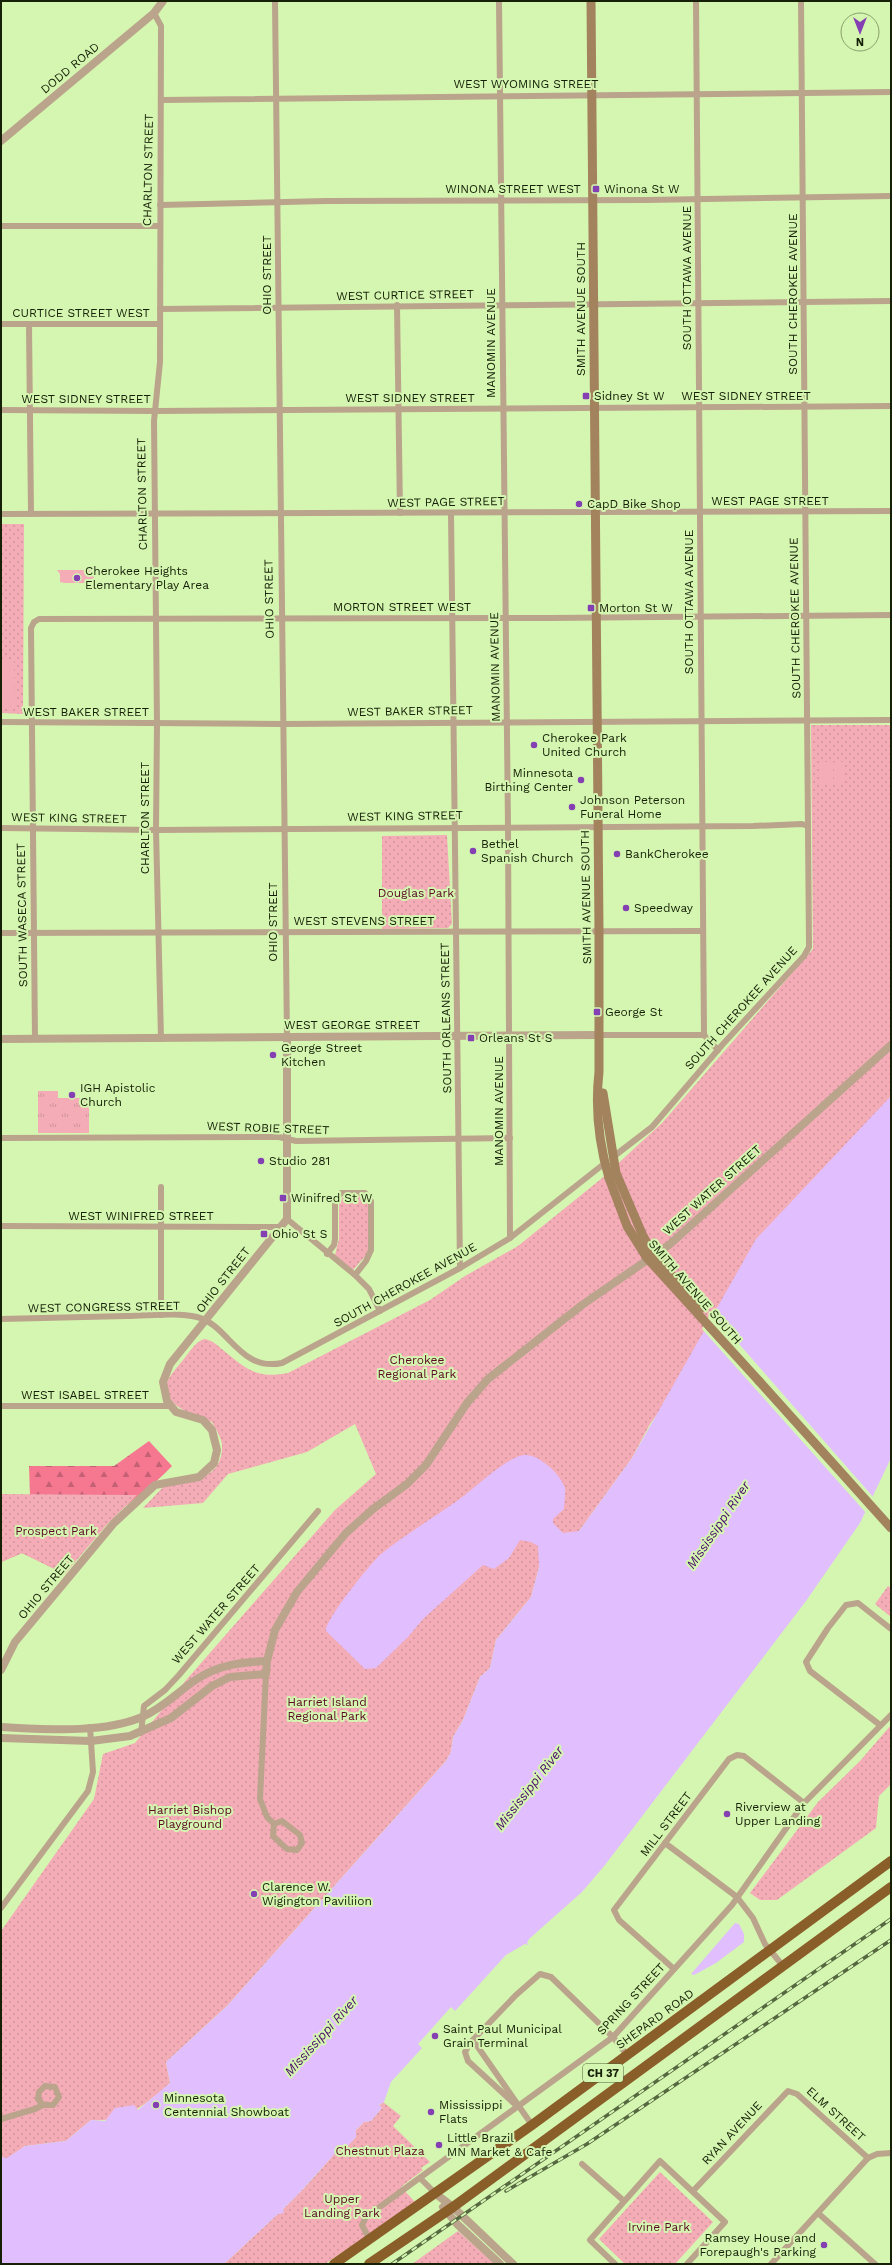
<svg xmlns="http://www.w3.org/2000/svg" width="892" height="2265" viewBox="0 0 892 2265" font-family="'Work Sans',sans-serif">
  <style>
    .grass { fill: url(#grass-tufts) }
    .forest { fill: url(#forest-firs) }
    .park { fill: url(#park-dots) }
    .pitch { fill: #f4acb7 }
    .water { fill: #e1bffe }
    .pier { fill: #d5f6b1 }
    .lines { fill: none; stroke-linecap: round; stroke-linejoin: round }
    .minor { stroke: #baa48c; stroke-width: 6 }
    .tertiary { stroke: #baa48c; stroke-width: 8 }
    .secondary { stroke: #a3825e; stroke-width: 9 }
    .trunk { stroke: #8a5e28; stroke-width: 10 }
    .rail-casing { stroke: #566840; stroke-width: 3.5 }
    .rail { stroke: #d5f6b1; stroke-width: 2; stroke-dasharray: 6; stroke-linecap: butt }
    .secondary-bridge { stroke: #a3825e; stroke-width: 9 }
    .poi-dot { fill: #843fb2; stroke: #d5f6b1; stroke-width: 1.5 }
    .labels { text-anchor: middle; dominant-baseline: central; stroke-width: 4; stroke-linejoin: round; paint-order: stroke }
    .shield { fill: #d5f6b1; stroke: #4f6039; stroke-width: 1 }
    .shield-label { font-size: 11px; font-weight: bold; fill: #152006 }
    .street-label { font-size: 12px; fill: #152006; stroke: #d5f6b1 }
    .poi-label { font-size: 12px; fill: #152006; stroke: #d5f6b1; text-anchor: start }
    .park-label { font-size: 12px; fill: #5a0a23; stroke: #d5f6b1 }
    .water-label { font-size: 13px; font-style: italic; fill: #480a69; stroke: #d5f6b1 }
  </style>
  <defs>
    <pattern id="grass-tufts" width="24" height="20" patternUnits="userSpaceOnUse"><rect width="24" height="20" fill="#f4acb7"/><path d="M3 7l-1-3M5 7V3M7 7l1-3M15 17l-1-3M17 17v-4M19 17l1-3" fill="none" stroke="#d0949c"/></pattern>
    <pattern id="forest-firs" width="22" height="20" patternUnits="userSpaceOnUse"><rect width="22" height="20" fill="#f57790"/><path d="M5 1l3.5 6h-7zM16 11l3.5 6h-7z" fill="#c56174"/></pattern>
    <pattern id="park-dots" width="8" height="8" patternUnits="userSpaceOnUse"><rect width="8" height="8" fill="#f4acb7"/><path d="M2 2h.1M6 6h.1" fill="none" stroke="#d0949c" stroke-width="1.8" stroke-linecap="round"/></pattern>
  </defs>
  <rect width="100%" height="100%" fill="#d5f6b1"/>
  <polygon class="grass" points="38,1091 58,1091 58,1098 89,1098 89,1133 38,1133"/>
  <path class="forest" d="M149 1441 172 1466C153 1487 128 1501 109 1522 93 1538 79 1557 65 1574L22 1553 1 1562 30 1495 29 1466H114Z"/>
  <g class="park">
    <polygon points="1,524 24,524 23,714 1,713"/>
    <path d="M811 725H891V1096L650 1424 632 1458 579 1531 539 1567 531 1597 496 1640 490 1668 480 1677 463 1720 453 1737 451 1752 446 1761 227 2006 166 2062 170 2083C146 2104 125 2123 91 2120L66 2141 25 2146 7 2159 1 2157V1931L94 1799 103 1754 135 1743 187 1679 335 1510 376 1474 355 1424 307 1452 228 1474 203 1503 143 1508 165 1485C190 1483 224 1478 222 1445 222 1438 215 1428 212 1422 197 1416 162 1407 167 1383 169 1376 178 1366 183 1360 189 1353 195 1342 204 1339 212 1340 217 1345 223 1350 246 1369 256 1379 288 1373L430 1300 465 1276 518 1246 601 1179 662 1123 813 949Z"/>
    <polygon points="447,835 452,924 448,928 382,929 382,836"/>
    <polygon points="343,1197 360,1196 368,1203 368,1249 367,1254 354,1269 351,1269 335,1255 339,1239 339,1204"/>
    <polygon points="1,1494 137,1495 109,1522 65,1574 22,1553 1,1562"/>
    <polygon points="888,1586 891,1588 891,1617 875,1604"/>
    <polygon points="891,1725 891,1784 879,1796 876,1828 777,1900 760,1900 750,1893 818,1802 860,1761"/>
    <path d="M383 2102 401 2116 393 2126 430 2162 421 2168 423 2170 401 2187 416 2203 325 2264H224L278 2214 282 2213 283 2209C304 2190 323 2167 341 2146L344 2149 356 2137V2130L364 2122 371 2121 382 2108 379 2106Z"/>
    <polygon points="660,2172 713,2222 675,2264 625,2264 599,2239"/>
    <polygon points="458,2231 495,2264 412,2264"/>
  </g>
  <g class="pitch">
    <polygon points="57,570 94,570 94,583 64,583 60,582 60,574"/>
    <polygon points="1,660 14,660 15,702 9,708 1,708"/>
    <rect x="820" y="762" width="11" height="23"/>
    <rect x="834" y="762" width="11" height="23"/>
  </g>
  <g class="water">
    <path d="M891 1096V1458L860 1523 806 1601 605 1865 582 1892 529 1939 527 1943 529 1945 525 1944 506 1955 455 2011 451 2007 418 2044 422 2048 391 2082 384 2102 379 2105 382 2108 371 2121 364 2122 356 2130V2137L345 2149 341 2147C323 2166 304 2190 283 2209L284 2213 278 2214 224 2264H1V2157L7 2158 25 2146 66 2141 91 2120 105 2121 115 2108 134 2105 138 2110 170 2083 166 2062 227 2006 446 1761 451 1752 453 1737 463 1720 480 1677 490 1668 496 1640 531 1597 539 1567 538 1546 531 1542 520 1540 509 1558 494 1569 483 1565 423 1619 408 1637 376 1668 365 1669 326 1631C325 1620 370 1564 380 1555 404 1535 432 1519 457 1501 472 1491 510 1453 527 1455 541 1456 561 1475 565 1488 566 1494 564 1502 564 1509L553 1519V1523L563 1533 579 1531 632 1458 756 1239Z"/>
    <polygon points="735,1923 739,1924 744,1934 744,1942 716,1963 694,1975 691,1974"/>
  </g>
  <polygon class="pier" points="711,1312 874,1498 867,1514 702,1329"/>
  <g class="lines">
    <g class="minor">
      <polyline points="275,1 287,1038"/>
      <polyline points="499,1 508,826 510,1238"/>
      <polyline points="696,1 704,1035"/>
      <polyline points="154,13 161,26 160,362 154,421 157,724 156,830 161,1039"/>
      <polyline points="161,100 891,92"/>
      <polyline points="160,205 326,201 646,200 891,196"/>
      <polyline points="1,226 159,226"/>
      <polyline points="397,305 400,513"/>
      <polyline points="160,309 891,301"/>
      <polyline points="1,324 160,324"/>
      <polyline points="29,324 31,514"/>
      <polyline points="1,410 156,411 891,406"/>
      <polyline points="451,513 460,1268"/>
      <polyline points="1,514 891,511"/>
      <polyline points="1,722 282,724 891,720"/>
      <polyline points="1,828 156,830 753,826 802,824 808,826"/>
      <polyline points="1,933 703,931"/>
      <polyline points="599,1035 704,1035"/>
      <polyline points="704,1035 718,1050"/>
      <polyline points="35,1039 31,628 34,622 39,619 551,618 891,615"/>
      <polyline points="1,1138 279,1137 296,1141 510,1138"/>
      <polyline points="613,1157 652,1127 723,1044 804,956 809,947 801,1"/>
      <polyline points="161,1187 161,1315"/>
      <polyline points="287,1219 355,1275 369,1289 380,1311"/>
      <polyline points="1,1226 281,1227"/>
      <polyline points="327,1254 334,1245 335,1239 335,1200 341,1193 365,1193 371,1201 371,1250 366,1261 355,1275"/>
      <path d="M1 1319C43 1318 85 1317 126 1316 149 1316 175 1312 197 1317 229 1325 239 1372 282 1363L460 1268 510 1238 605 1163"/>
      <polyline points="1,1406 169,1406"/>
      <polyline points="266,1674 260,1799 267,1817 274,1824"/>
      <polyline points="880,1725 810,1671 806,1662 828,1628 846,1605 858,1603 891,1629"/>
      <polyline points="141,1733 144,1706 165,1690 179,1675 318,1511"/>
      <polygon points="282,1821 300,1835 302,1843 297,1850 287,1849 273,1836 274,1824"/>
      <polyline points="665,1843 737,1897 753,1918 765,1944 783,1966"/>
      <polyline points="1,1908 88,1791 93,1772 90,1727"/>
      <polyline points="674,1969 619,1920 614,1910 729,1759 737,1755 744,1756 804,1803"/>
      <polyline points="473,2040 532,2125"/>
      <polyline points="518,2107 468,2061 465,2052 470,2043 516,1995 540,1974 551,1977 613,2037 627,2055"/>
      <polyline points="1,2119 35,2109 43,2105 53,2105 59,2097 55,2087 45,2086 39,2092 38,2099 43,2105"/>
      <polyline points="582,2164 624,2201"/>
      <polyline points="420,2178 436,2194"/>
      <polyline points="693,2191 788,2091 797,2094 868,2158"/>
      <polyline points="818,2213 875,2264"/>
      <polyline points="370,2240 362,2225 366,2217 613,2037 732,1905 804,1803 891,1715"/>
      <polyline points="615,2264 590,2240 660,2161 725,2222 687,2264"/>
      <polyline points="771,2264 868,2158 877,2154 891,2153"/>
    </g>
    <g class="tertiary">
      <polyline points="1,141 154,13 163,1"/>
      <polyline points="1,1039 599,1035"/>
      <polyline points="1,1670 15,1642 114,1523 155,1485 199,1477 214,1463 217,1450 212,1430 203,1420 176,1412 167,1401 163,1382 170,1364 287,1219 287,1038"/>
      <path d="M1 1727C44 1729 102 1734 142 1717 166 1706 177 1692 197 1679 218 1665 242 1662 267 1661"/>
      <polyline points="1,1738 91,1741 130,1736 171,1718 212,1686 230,1677 266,1674 267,1661 275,1630 297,1592 346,1533 373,1509 407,1484 426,1465 467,1403 488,1379 582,1305 669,1245 891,1045"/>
      <polyline points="436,2194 453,2207 513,2264"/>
      <polyline points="443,2207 457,2224 500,2264"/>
    </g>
    <g class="secondary">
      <path d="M591 1 599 930V1072C595 1107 599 1144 609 1178"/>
      <polyline points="603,1093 616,1173 643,1236"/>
      <polyline points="759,1381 891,1528"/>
    </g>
    <g class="trunk">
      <polyline points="334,2264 532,2125 891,1861"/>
      <polyline points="369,2264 453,2207 891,1887"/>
    </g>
    <defs>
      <g id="rail">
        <polyline points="506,2191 587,2144 891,1940"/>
        <polyline points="392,2264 891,1919"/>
      </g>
    </defs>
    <use href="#rail" class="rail-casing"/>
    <use href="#rail" class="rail"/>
    <g class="secondary-bridge">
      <polyline points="609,1178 627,1226 647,1258 759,1381"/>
      <polyline points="643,1236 653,1253 700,1309"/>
    </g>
  </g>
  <g class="poi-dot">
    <rect x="592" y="185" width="8" height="8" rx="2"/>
    <rect x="582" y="392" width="8" height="8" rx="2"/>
    <circle cx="579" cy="504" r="4"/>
    <circle cx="77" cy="578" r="4"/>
    <rect x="587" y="604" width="8" height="8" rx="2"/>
    <circle cx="534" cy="745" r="4"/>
    <circle cx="581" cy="780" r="4"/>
    <circle cx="572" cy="807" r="4"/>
    <circle cx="473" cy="851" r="4"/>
    <circle cx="617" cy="854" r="4"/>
    <circle cx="626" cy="908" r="4"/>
    <rect x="593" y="1008" width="8" height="8" rx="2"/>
    <rect x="467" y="1034" width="8" height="8" rx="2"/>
    <circle cx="273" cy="1055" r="4"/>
    <circle cx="72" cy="1095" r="4"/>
    <circle cx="261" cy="1161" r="4"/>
    <rect x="279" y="1194" width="8" height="8" rx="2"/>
    <rect x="260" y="1230" width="8" height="8" rx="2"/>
    <circle cx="727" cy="1814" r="4"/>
    <circle cx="254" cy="1894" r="4"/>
    <circle cx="435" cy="2036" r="4"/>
    <circle cx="156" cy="2105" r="4"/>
    <circle cx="431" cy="2112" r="4"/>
    <circle cx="439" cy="2145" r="4"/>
    <circle cx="824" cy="2245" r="4"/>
  </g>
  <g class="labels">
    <rect class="shield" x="583" y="2064" width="40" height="18" rx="3"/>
    <g class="shield-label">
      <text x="603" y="2073">CH 37</text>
    </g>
    <g class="street-label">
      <text transform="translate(70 68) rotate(-40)">DODD ROAD</text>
      <text x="526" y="84">WEST WYOMING STREET</text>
      <text transform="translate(148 170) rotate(-89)">CHARLTON STREET</text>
      <text x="513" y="189">WINONA STREET WEST</text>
      <text transform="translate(267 275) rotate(-90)">OHIO STREET</text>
      <text transform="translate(687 278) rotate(-90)">SOUTH OTTAWA AVENUE</text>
      <text transform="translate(793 294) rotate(-90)">SOUTH CHEROKEE AVENUE</text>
      <text transform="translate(405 295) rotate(-1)">WEST CURTICE STREET</text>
      <text transform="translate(581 309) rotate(-90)">SMITH AVENUE SOUTH</text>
      <text x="81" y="313">CURTICE STREET WEST</text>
      <text transform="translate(491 343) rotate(-90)">MANOMIN AVENUE</text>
      <text x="746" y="396">WEST SIDNEY STREET</text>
      <text x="410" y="398">WEST SIDNEY STREET</text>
      <text x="86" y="399">WEST SIDNEY STREET</text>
      <text transform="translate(142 494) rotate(-91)">CHARLTON STREET</text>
      <text x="770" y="501">WEST PAGE STREET</text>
      <text transform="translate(446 502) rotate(-1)">WEST PAGE STREET</text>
      <text transform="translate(269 599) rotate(-91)">OHIO STREET</text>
      <text transform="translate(689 602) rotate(-90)">SOUTH OTTAWA AVENUE</text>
      <text x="402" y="607">MORTON STREET WEST</text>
      <text transform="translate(795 618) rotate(-91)">SOUTH CHEROKEE AVENUE</text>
      <text transform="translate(495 667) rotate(-91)">MANOMIN AVENUE</text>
      <text transform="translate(410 711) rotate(-1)">WEST BAKER STREET</text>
      <text x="86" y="712">WEST BAKER STREET</text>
      <text transform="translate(405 816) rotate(-1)">WEST KING STREET</text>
      <text transform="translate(69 818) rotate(1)">WEST KING STREET</text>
      <text transform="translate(145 818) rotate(-90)">CHARLTON STREET</text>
      <text transform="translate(586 897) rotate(-91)">SMITH AVENUE SOUTH</text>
      <text transform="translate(22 915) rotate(-91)">SOUTH WASECA STREET</text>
      <text x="364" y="921">WEST STEVENS STREET</text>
      <text transform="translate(273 922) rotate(-90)">OHIO STREET</text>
      <text transform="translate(741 1008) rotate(-48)">SOUTH CHEROKEE AVENUE</text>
      <text transform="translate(446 1018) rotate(-91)">SOUTH ORLEANS STREET</text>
      <text x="352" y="1025">WEST GEORGE STREET</text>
      <text transform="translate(499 1111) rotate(-90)">MANOMIN AVENUE</text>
      <text transform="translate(268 1128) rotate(2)">WEST ROBIE STREET</text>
      <text transform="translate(712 1190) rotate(-42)">WEST WATER STREET</text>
      <text x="141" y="1216">WEST WINIFRED STREET</text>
      <text transform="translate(223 1280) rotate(-52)">OHIO STREET</text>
      <text transform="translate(405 1285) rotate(-29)">SOUTH CHEROKEE AVENUE</text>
      <text transform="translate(695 1292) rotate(49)">SMITH AVENUE SOUTH</text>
      <text transform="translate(104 1307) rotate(-1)">WEST CONGRESS STREET</text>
      <text x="85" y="1395">WEST ISABEL STREET</text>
      <text transform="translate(46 1587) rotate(-50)">OHIO STREET</text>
      <text transform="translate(216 1614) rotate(-49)">WEST WATER STREET</text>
      <text transform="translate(666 1824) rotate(-53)">MILL STREET</text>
      <text transform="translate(631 1999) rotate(-47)">SPRING STREET</text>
      <text transform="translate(655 2019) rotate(-36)">SHEPARD ROAD</text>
      <text transform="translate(836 2114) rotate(42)">ELM STREET</text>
      <text transform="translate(732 2133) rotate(-47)">RYAN AVENUE</text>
    </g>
    <g class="poi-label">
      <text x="604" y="189">Winona St W</text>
      <text x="594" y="396">Sidney St W</text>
      <text x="587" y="504">CapD Bike Shop</text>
      <text x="85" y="571">Cherokee Heights<tspan x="85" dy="14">Elementary Play Area</tspan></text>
      <text x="599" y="608">Morton St W</text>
      <text x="542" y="738">Cherokee Park<tspan x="542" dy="14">United Church</tspan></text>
      <text x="573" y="773" text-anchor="end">Minnesota<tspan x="573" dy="14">Birthing Center</tspan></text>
      <text x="580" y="800">Johnson Peterson<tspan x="580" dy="14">Funeral Home</tspan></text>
      <text x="481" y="844">Bethel<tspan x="481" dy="14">Spanish Church</tspan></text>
      <text x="625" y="854">BankCherokee</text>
      <text x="634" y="908">Speedway</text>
      <text x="605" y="1012">George St</text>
      <text x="479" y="1038">Orleans St S</text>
      <text x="281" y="1048">George Street<tspan x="281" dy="14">Kitchen</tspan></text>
      <text x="80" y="1088">IGH Apistolic<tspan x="80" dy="14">Church</tspan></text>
      <text x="269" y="1161">Studio 281</text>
      <text x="291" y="1198">Winifred St W</text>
      <text x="272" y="1234">Ohio St S</text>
      <text x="735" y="1807">Riverview at<tspan x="735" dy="14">Upper Landing</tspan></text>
      <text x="262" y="1887">Clarence W.<tspan x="262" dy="14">Wigington Paviliion</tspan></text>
      <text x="443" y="2029">Saint Paul Municipal<tspan x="443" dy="14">Grain Terminal</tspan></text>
      <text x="164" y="2098">Minnesota<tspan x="164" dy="14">Centennial Showboat</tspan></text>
      <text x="439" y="2105">Mississippi<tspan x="439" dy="14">Flats</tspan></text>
      <text x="447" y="2138">Little Brazil<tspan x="447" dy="14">MN Market &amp; Cafe</tspan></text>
      <text x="816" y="2238" text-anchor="end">Ramsey House and<tspan x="816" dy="14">Forepaugh's Parking</tspan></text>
    </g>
    <g class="park-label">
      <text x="416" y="893">Douglas Park</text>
      <text x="417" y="1360">Cherokee<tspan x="417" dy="14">Regional Park</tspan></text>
      <text x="56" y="1531">Prospect Park</text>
      <text x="327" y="1702">Harriet Island<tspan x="327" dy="14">Regional Park</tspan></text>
      <text x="190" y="1810">Harriet Bishop<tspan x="190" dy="14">Playground</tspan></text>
      <text x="380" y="2151">Chestnut Plaza</text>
      <text x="342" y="2199">Upper<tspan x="342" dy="14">Landing Park</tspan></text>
      <text x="659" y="2227">Irvine Park</text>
    </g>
    <g class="water-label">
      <text transform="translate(718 1525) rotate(-56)">Mississippi River</text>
      <text transform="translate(529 1788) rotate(-52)">Mississippi River</text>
      <text transform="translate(321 2036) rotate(-48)">Mississippi River</text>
    </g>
  </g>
  <rect width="892" height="2265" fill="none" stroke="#152006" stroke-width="4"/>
  <g transform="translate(860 32) rotate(180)"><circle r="19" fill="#d5f6b1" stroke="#88a06d"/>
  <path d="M0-3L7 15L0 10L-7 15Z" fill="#843fb2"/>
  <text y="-6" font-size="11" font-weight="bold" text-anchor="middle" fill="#152006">N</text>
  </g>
</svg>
